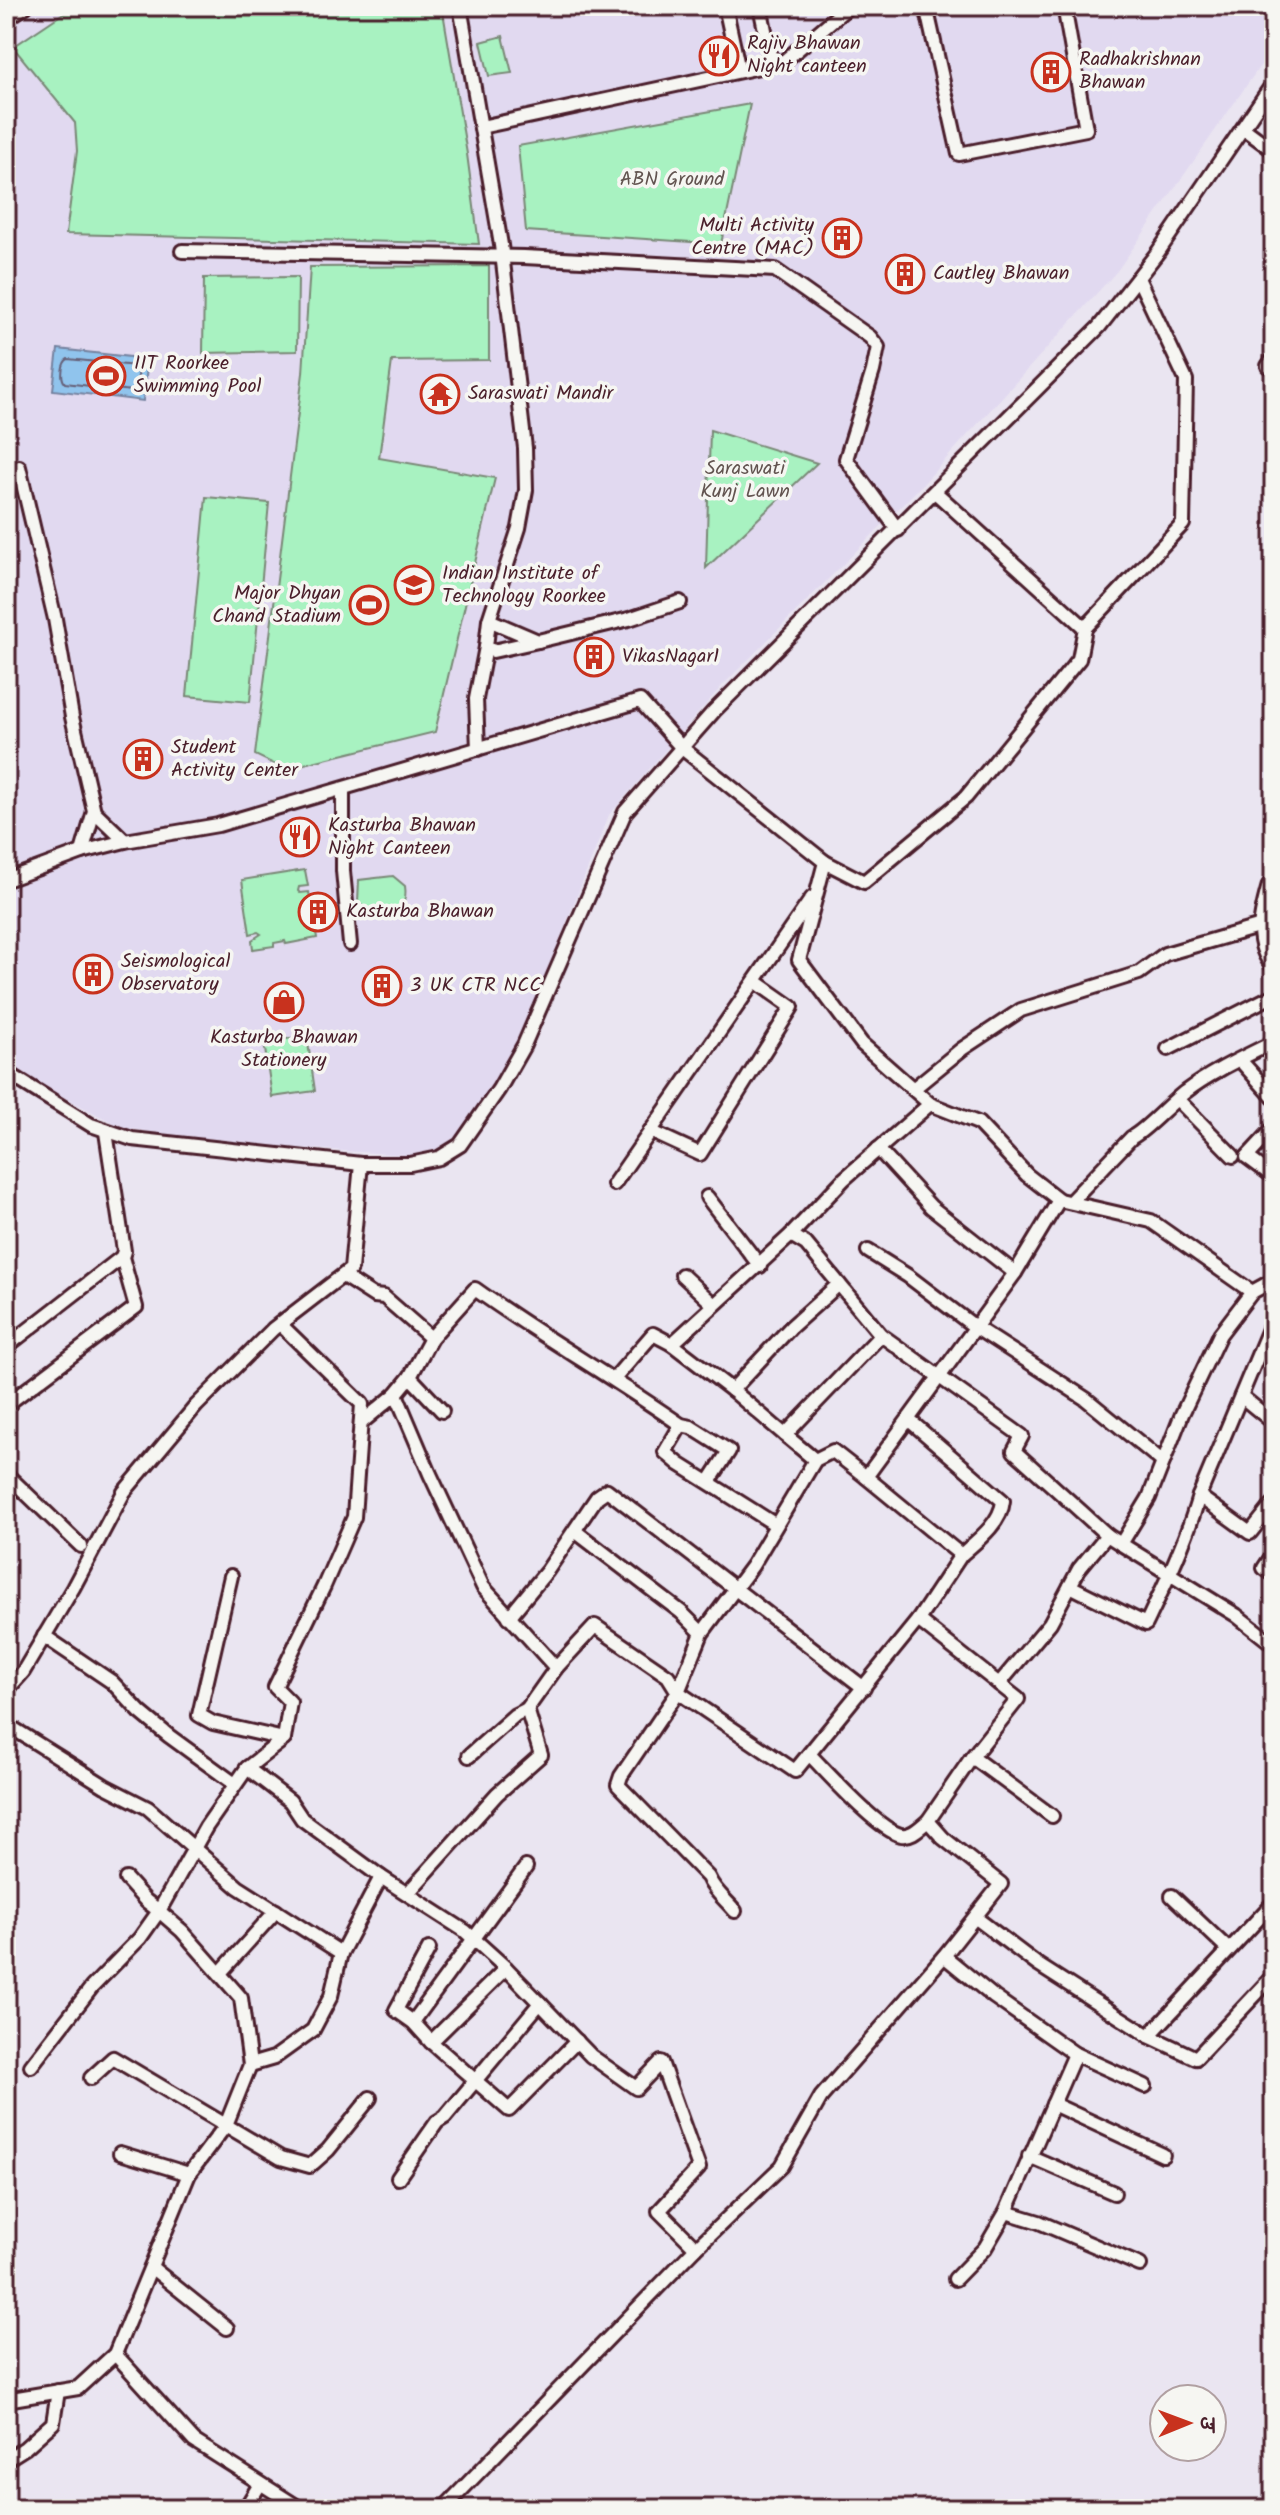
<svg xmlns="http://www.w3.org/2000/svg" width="1280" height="2515" viewBox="0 0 1280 2515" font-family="Kalam,'Playpen Sans Deva',sans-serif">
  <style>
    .built { fill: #e1d9f0 }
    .green { fill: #a8f2c1; stroke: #798876; stroke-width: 2 }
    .water { fill: #90c4ed; stroke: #74829f; stroke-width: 2 }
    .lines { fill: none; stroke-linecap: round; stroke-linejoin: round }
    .shore { stroke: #666179; stroke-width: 2 }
    .minor-casing { stroke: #4a1f2b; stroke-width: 18 }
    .minor { stroke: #f6f6f2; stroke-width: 12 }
    .labels { text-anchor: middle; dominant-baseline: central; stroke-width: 7; stroke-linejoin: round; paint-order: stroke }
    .poi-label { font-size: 20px; fill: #4a1f2b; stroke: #f6f6f2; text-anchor: start }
    .park-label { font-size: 20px; fill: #625450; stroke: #f6f6f2 }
  </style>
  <rect width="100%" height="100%" fill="#eae5f1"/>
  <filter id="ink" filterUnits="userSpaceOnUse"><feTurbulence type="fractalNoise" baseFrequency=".0125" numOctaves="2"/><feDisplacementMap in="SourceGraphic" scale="16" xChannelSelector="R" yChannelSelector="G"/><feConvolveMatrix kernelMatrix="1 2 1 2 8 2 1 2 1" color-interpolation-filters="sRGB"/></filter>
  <g filter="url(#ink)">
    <polygon class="built" points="6,6 1274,6 1274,46 1117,271 923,484 722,686 609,815 516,1050 455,1142 421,1156 206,1142 121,1127 48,1089 6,1063"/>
    <g class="green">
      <polygon points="74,6 442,6 467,154 479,244 66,234 77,151 75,123 13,47"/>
      <polygon points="503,36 512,73 489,76 481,42"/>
      <polygon points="750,104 721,244 526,231 518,146"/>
      <polygon points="489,266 489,360 392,361 379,458 495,478 435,732 284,769 255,755 303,373 310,267"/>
      <polygon points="298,277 297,351 203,353 204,278"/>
      <polygon points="710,430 817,463 706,568"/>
      <polygon points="206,497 269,503 250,702 187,696"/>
      <polygon points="305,870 308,886 299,887 298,891 300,893 309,892 317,938 286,944 285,941 274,943 274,946 253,949 252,940 261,934 258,932 250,934 242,880"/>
      <path d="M393 876 405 886C410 918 376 917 358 903L359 880Z"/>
      <polygon points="307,1036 315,1091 272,1097 264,1042"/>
    </g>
    <polygon class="water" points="58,349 148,359 143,401 53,390"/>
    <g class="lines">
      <path class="shore" d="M68 359 136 366 139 370 136 389 132 391 65 383C60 378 62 362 68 359Z"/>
      <defs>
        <g id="minor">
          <polyline points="460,6 501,245 525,448 526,490 519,528 489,620 486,647 493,651 538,641"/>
          <polyline points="725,6 739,71"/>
          <polyline points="760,6 772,64"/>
          <polyline points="926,6 959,154 1086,129 1064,6"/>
          <polyline points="6,19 26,6"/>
          <polyline points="481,127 783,62 849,6"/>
          <polyline points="1243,128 1274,151"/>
          <polyline points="182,251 524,257 775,270 870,337 878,347 873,371 846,459 898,530"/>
          <polyline points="1268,366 1274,358"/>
          <polyline points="19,467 55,619 72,717 94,811 82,852"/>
          <polyline points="489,620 538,641 629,619 680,602"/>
          <polyline points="1085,628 1183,524 1186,380 1138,278"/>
          <polyline points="478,749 476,699 486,647"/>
          <polyline points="343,789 343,871 350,944"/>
          <polyline points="94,811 125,841"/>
          <polyline points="825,862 864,882 966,797 1079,659 1085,628 935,492"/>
          <polyline points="6,880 82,852 125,841 218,825 640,701 682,748 825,862 799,960 862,1044 930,1104 978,1123 1027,1175 1059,1200 1151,1221 1252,1292 1274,1280"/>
          <path d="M1274 888 1269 885C1261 914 1252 942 1274 968"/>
          <polyline points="1168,1049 1274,995"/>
          <polyline points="1240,1060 1274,1098"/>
          <polyline points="6,1072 91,1125 132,1139 361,1164 410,1164 439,1158 460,1145 499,1089 524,1045 625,812 714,711 1099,327 1158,252 1274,82"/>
          <polyline points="913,1089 962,1049 1021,1010 1139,973 1165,954 1258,927"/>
          <polyline points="1177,1099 1233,1156"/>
          <polyline points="930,1104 844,1179 791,1235 806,1244 881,1335 1022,1436 1014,1451 1107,1535"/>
          <polyline points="1274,1128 1247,1157 1274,1177"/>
          <polyline points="650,1131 700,1154 792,1007 755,981"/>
          <polyline points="878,1149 931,1207 1015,1273"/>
          <polyline points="614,1184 812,898"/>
          <polyline points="707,1197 760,1266"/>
          <path d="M1070 1202 1132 1137C1144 1132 1171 1102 1185 1092 1211 1072 1244 1057 1274 1042"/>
          <polyline points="868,1251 908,1276 975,1327 1086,1399 1163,1462"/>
          <polyline points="682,1275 713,1304"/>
          <polyline points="343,1276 374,1296 384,1297 431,1338"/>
          <polyline points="6,1347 122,1257"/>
          <polyline points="410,1377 442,1411"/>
          <polyline points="614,1379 653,1334 672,1344"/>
          <polyline points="732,1390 791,1327 839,1284"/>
          <polyline points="396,1394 430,1474 483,1587 556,1668"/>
          <polyline points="1241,1396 1274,1423"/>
          <polyline points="6,1405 136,1307 122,1257 124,1251 106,1132"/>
          <path d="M909 1420 1003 1501C1001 1523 977 1541 961 1555"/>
          <path d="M361 1423 396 1394 410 1377 431 1338 475 1289C542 1337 614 1378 681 1425L691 1427 729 1451 709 1482"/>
          <polyline points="681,1425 665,1452 679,1464 776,1525"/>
          <polyline points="785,1435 732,1390 672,1344 791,1235"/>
          <polyline points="815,1460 785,1435 881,1335"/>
          <polyline points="6,1474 81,1546"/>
          <polyline points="866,1477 833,1451 815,1460 752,1566 702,1633 678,1692 795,1771 918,1620"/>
          <polyline points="1199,1496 1250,1533 1274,1503"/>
          <polyline points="575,1531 681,1612 702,1633"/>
          <polyline points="1121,1544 1236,1615 1274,1645"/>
          <polyline points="1274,1553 1264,1568 1274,1575"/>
          <polyline points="231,1576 199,1715 213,1723 284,1739"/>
          <path d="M1070 1586 1146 1624C1166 1582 1186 1541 1199 1496L1274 1317"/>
          <polyline points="509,1617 547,1571 597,1497 607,1490 864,1688"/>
          <polyline points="44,1636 112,1682 140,1712 169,1736 235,1784"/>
          <polyline points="999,1684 1050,1623 1079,1569 1107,1535 1121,1544 1149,1498 1182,1414 1220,1334 1252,1292"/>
          <polyline points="6,1691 23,1672 73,1588 124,1492 196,1406 273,1329 351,1269 361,1164"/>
          <polyline points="6,1724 105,1786 148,1808 238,1887 341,1953"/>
          <path d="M809 1754C827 1772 878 1830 901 1835 912 1837 920 1827 928 1821"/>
          <polyline points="469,1756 515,1715 527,1709"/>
          <polyline points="247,1768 290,1801 302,1819 381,1877 341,1953 331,1996 313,2030 274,2058 250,2065"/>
          <polyline points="1052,1816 972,1757 1018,1699 918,1620 961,1555 866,1477 1015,1273 1059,1200"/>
          <polyline points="381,1877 465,1931 506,1968 591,2056 636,2088 661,2062 699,2168 659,2211 696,2248 782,2166 821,2097 944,1956 1001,1884 943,1838 928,1821 972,1757"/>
          <path d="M408 1893 497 1794 541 1755 527 1709 556 1668 595 1626 668 1676 678 1692 621 1776 618 1785 708 1877C713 1890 726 1900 735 1911"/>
          <polyline points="1172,1896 1228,1949"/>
          <polyline points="976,1918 1038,1965 1149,2036 1274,1902"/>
          <polyline points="429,1949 396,2010 413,2022 431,2042 509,2110 577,2041"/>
          <polyline points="944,1956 994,1997 1075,2054 1145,2086"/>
          <polyline points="220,1973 276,1911"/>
          <polyline points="413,2022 526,1867"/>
          <polyline points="1149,2036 1196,2058 1274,1975"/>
          <polyline points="431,2042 506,1968"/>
          <polyline points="31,2066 92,1987 140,1938 159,1911 146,1901 126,1879"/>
          <polyline points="91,2078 113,2058 281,2158 310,2166 328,2150 370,2098"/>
          <polyline points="1053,2104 1163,2155"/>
          <polyline points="120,2153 189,2174"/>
          <polyline points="1029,2156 1114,2193"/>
          <polyline points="398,2178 437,2122 445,2117 540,2003"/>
          <polyline points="1006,2212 1039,2222 1140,2265"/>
          <polyline points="151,2267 227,2328"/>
          <polyline points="955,2279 985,2248 1006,2212 1075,2054"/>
          <polyline points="115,2354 194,2441 301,2509"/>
          <polyline points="6,2400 78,2388 115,2354 189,2174 226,2125 250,2065 241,1998 182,1931 159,1911 206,1827 247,1768 284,1739 290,1702 275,1687 324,1586 354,1517 362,1404 280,1324"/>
          <polyline points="6,2460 25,2448 53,2423 58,2391"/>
          <polyline points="245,2509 260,2484"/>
          <polyline points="443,2509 696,2248"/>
        </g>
      </defs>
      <use href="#minor" class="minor-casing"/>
      <use href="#minor" class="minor"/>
    </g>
  </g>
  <defs>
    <symbol id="restaurant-ring" viewBox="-11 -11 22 22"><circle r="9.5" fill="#f6f6f2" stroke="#c8321e" stroke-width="1.5"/><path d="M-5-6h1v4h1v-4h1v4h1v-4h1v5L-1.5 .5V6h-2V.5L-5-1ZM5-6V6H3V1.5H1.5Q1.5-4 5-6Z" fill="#c8321e"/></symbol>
    <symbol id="building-ring" viewBox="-11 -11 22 22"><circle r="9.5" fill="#f6f6f2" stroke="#c8321e" stroke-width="1.5"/><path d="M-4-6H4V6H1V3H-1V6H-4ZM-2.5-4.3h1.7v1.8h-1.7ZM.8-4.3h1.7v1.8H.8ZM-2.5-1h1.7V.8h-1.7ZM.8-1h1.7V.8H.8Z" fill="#c8321e"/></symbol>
    <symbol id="stadium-ring" viewBox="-11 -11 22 22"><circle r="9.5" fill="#f6f6f2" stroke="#c8321e" stroke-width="1.5"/><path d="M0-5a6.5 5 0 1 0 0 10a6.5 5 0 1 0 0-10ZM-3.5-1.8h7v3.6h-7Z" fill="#c8321e"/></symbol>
    <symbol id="temple-ring" viewBox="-11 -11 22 22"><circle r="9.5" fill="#f6f6f2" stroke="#c8321e" stroke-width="1.5"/><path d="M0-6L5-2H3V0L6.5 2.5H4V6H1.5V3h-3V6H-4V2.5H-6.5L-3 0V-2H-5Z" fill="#c8321e"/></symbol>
    <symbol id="university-ring" viewBox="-11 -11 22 22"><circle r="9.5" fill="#f6f6f2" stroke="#c8321e" stroke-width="1.5"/><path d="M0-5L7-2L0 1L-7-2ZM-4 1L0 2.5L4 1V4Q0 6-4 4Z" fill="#c8321e"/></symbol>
    <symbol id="shop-ring" viewBox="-11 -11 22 22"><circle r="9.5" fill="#f6f6f2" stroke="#c8321e" stroke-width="1.5"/><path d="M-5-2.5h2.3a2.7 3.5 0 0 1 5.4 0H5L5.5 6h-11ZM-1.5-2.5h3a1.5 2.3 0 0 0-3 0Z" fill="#c8321e"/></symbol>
  </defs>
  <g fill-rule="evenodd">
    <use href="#restaurant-ring" x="697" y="34" width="44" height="44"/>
    <use href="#building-ring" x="1029" y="50" width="44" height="44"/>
    <use href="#building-ring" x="820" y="216" width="44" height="44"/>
    <use href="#building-ring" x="883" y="252" width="44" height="44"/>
    <use href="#stadium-ring" x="84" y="354" width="44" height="44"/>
    <use href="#temple-ring" x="418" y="372" width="44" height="44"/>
    <use href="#university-ring" x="392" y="563" width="44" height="44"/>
    <use href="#stadium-ring" x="347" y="583" width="44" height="44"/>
    <use href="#building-ring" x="572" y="635" width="44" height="44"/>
    <use href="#building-ring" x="121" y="737" width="44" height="44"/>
    <use href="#restaurant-ring" x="278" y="815" width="44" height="44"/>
    <use href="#building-ring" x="296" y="890" width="44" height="44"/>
    <use href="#building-ring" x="71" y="952" width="44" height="44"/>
    <use href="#building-ring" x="360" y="964" width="44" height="44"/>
    <use href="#shop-ring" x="262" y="980" width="44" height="44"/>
  </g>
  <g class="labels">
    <g class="poi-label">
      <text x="747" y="44">Rajiv Bhawan<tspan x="747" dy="23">Night canteen</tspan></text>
      <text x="1079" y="60">Radhakrishnan<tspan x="1079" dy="23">Bhawan</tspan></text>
      <text x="814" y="226" text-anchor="end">Multi Activity<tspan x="814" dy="23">Centre (MAC)</tspan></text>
      <text x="933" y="274">Cautley Bhawan</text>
      <text x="134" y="364">IIT Roorkee<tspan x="134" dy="23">Swimming Pool</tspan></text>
      <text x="468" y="394">Saraswati Mandir</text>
      <text x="442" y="574">Indian Institute of<tspan x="442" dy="23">Technology Roorkee</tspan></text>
      <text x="341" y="594" text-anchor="end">Major Dhyan<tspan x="341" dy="23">Chand Stadium</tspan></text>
      <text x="622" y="657">VikasNagar1</text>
      <text x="171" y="748">Student<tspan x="171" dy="23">Activity Center</tspan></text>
      <text x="328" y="826">Kasturba Bhawan<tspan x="328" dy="23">Night Canteen</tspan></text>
      <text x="346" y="912">Kasturba Bhawan</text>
      <text x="121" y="962">Seismological<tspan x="121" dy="23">Observatory</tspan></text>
      <text x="410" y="986">3 UK CTR NCC</text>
      <text x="284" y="1038" text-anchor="middle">Kasturba Bhawan<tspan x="284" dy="23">Stationery</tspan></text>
    </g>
    <g class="park-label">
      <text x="672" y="180">ABN Ground</text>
      <text x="745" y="469">Saraswati<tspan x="745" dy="23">Kunj Lawn</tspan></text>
    </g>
  </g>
  <rect width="1280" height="2515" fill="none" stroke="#f6f6f2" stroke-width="32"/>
  <rect x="16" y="16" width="1248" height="2483" fill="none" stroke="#4a1f2b" stroke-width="3" filter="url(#ink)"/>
  <g transform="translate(1188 2423) rotate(89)"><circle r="38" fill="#f6f6f2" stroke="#b1a0a2" stroke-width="2"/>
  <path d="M0-6L14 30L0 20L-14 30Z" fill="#c8321e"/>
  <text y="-12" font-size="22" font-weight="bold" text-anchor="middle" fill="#4a1f2b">उ</text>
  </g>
</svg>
